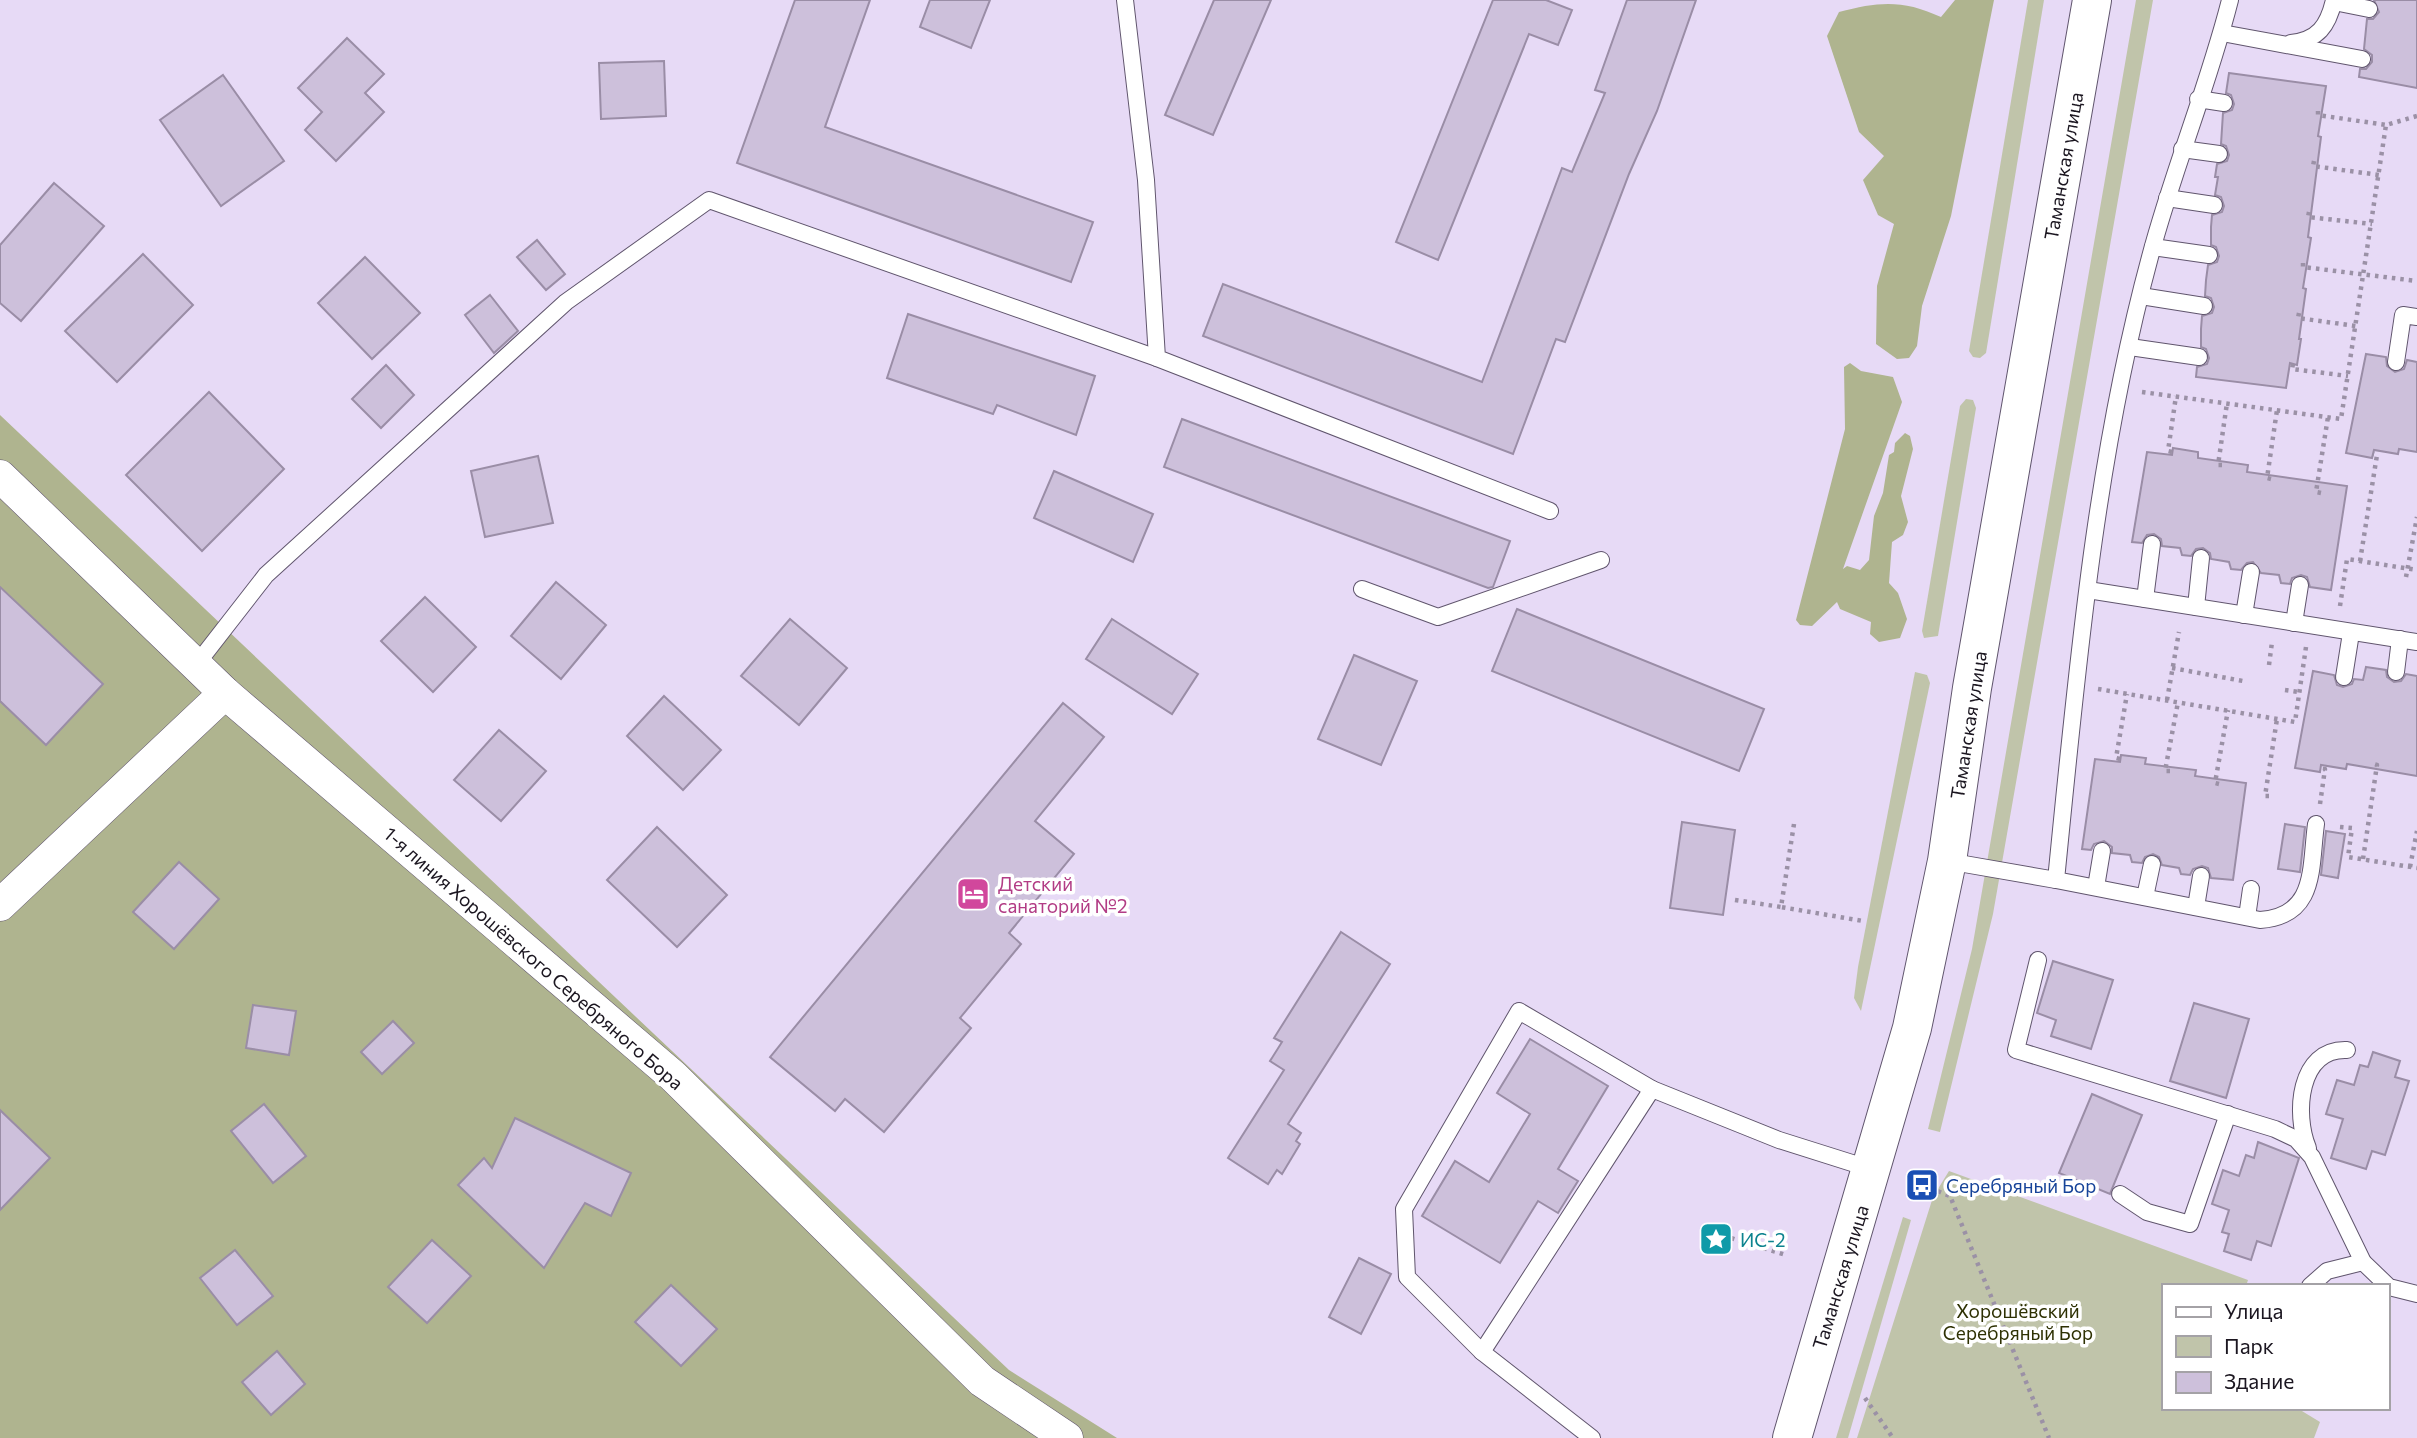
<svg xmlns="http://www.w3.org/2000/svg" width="2417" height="1438" viewBox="0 0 2417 1438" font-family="Commissioner,sans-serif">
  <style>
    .green { fill: #c0c4aa }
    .forest { fill: #afb48f }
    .building { fill: #cdc0db; stroke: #9a8da6; stroke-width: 2 }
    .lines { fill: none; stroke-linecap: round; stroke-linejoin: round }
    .service-casing { stroke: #60556d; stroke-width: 18 }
    .minor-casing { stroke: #60556d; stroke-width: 33 }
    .tertiary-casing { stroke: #60556d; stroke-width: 40 }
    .path { stroke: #9b91a6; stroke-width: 4.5; stroke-dasharray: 3.5 5; stroke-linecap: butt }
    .service { stroke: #fff; stroke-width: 16 }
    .minor { stroke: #fff; stroke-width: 32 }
    .tertiary { stroke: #fff; stroke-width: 38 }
    .labels { text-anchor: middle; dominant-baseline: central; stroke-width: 7; stroke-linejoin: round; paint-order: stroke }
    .street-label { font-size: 19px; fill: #1b1620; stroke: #fff }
    .hotel-label { font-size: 19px; fill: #b23c85; stroke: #fff; text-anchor: start }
    .transit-label { font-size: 19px; fill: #164399; stroke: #fff; text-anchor: start }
    .culture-label { font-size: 19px; fill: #0d838f; stroke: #fff; text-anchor: start }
    .park-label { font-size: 19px; fill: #2e3103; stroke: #fff }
  </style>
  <rect width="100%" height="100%" fill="#e7daf6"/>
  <g class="green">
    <polygon points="2028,0 2044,0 1986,353 1980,358 1973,357 1969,351"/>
    <polygon points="2136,0 2153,0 1993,914 1940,1132 1928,1129 1972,949"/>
    <polygon points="1966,399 1973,400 1976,408 1938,636 1924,638 1922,631 1960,406"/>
    <polygon points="1915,672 1927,675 1930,683 1861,1011 1854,998 1858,967"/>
    <polygon points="1949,1171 2248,1280 2246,1286 2163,1286 2163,1408 2297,1408 2320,1422 2314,1438 1857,1438 1933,1197"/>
    <polygon points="1903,1217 1911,1220 1848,1438 1836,1438"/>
  </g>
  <g class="forest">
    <path d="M1955 0H1994L1951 216 1922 306 1917 346 1909 358 1897 359 1876 344 1877 286 1894 224 1878 215 1863 180 1884 156 1859 132 1827 36 1839 12C1880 1 1904 0 1941 17Z"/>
    <polygon points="1850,363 1861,371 1893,377 1902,402 1843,569 1847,566 1860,570 1869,560 1874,516 1883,493 1889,455 1894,452 1895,443 1905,433 1910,436 1913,449 1901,496 1908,522 1903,535 1892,542 1889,583 1898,593 1907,619 1900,638 1879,642 1870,634 1871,622 1840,609 1837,602 1812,626 1800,625 1796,620 1845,429 1844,367"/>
    <polygon points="0,415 1009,1370 1117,1438 0,1438"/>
  </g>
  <g class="building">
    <polygon points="795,0 870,0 825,127 1093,222 1071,282 737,163"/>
    <polygon points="930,0 990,0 971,48 920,27"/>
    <polygon points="1214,0 1271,0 1213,135 1165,115"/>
    <polygon points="1493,0 1546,0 1572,10 1558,45 1529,34 1438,260 1396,242"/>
    <polygon points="1627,0 1696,0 1657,111 1629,174 1565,342 1556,339 1513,454 1203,336 1223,284 1482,382 1562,168 1572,172 1605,93 1595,90"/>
    <polygon points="2374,0 2417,0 2417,88 2359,77 2360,69 2366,69 2372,62 2372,55 2364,49 2367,19 2373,19 2379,12"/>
    <polygon points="347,38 384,74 365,93 384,112 336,161 305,130 322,112 298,88"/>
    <polygon points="664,61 666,116 601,119 599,63"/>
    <polygon points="2229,73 2326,86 2318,136 2321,137 2308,237 2311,238 2303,288 2306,289 2299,339 2301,339 2297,365 2290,363 2286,388 2196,377 2197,367 2207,364 2209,358 2206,349 2201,347 2201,329 2202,316 2212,313 2214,307 2211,298 2205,296 2206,280 2208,265 2217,262 2219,256 2216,247 2211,245 2211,227 2212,215 2222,212 2224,206 2221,197 2215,195 2218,177 2215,177 2217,164 2227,161 2229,155 2226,146 2221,144 2223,113 2232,110 2234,104 2231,95 2226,93"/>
    <polygon points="223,75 284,161 221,206 160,120"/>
    <polygon points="54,183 104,226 21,321 0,303 0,245"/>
    <polygon points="537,240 565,274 546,290 517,257"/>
    <polygon points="143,254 193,305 117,382 65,331"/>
    <polygon points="365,257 420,313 372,359 318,303"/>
    <polygon points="490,295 518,331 494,353 465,315"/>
    <polygon points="908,314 1095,376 1076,435 997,405 993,414 887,378"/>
    <polygon points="2366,354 2386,357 2387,366 2395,372 2404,369 2407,360 2417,362 2417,452 2399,449 2398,454 2374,450 2372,458 2346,453"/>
    <polygon points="386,365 414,395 381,428 352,399"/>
    <polygon points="209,392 284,469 202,551 126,475"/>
    <polygon points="1182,419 1510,541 1493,587 1488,588 1164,467"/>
    <polygon points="2173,448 2198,452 2198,458 2248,465 2247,472 2347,486 2331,590 2310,587 2307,577 2301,575 2292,578 2290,584 2281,583 2279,575 2261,573 2253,562 2247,563 2241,570 2231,569 2229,562 2211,559 2210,553 2203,548 2196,549 2191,556 2182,555 2180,548 2162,546 2161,539 2154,534 2147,535 2142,543 2132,542 2147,452 2172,455"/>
    <polygon points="538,456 553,523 485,537 471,471"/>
    <polygon points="1054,471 1153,514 1133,562 1034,518"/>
    <polygon points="556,582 606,625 561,679 511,636"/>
    <polygon points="0,587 103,684 46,745 0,701"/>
    <polygon points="425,597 476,647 433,692 381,641"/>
    <polygon points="1517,609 1764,709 1739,771 1492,671"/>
    <polygon points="790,619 847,668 799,725 741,676"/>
    <polygon points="1112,619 1198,674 1172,714 1086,659"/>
    <polygon points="1354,655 1417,681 1381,765 1318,739"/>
    <polygon points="2366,667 2386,670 2387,677 2394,682 2401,681 2406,674 2417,676 2417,776 2347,764 2346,769 2321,765 2320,772 2295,768 2313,671 2334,675 2337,685 2343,687 2352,684 2354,679 2363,680"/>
    <polygon points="664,696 721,750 683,790 627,736"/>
    <polygon points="1063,703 1104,737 1035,821 1074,854 1009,933 1021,944 960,1018 971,1028 884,1132 845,1099 835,1111 770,1057"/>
    <polygon points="499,730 546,771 501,821 454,780"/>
    <polygon points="2121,755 2146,758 2145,764 2196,770 2195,776 2246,783 2233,880 2211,878 2208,868 2202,866 2193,869 2190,875 2181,874 2179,868 2162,865 2159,857 2153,854 2145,857 2142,863 2132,862 2130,855 2112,853 2112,847 2104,841 2094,844 2091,850 2082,849 2095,759 2120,762"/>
    <polygon points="1682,822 1735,830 1723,915 1670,908"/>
    <polygon points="2285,824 2305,827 2300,872 2278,869"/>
    <polygon points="657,827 727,895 677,947 607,880"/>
    <polygon points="2326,831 2345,834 2338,878 2321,875"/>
    <polygon points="179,862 219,899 174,949 133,912"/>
    <polygon points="1341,932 1390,964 1288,1124 1301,1133 1296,1141 1300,1144 1282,1174 1277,1170 1268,1184 1228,1158 1284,1070 1270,1061 1282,1042 1274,1038"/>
    <polygon points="2053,961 2113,980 2091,1049 2051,1036 2056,1020 2037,1013"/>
    <polygon points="2194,1003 2249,1019 2226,1098 2170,1081"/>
    <polygon points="253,1005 296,1011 289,1055 246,1048"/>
    <polygon points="393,1021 414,1043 382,1074 361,1052"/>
    <polygon points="1530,1039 1608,1086 1558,1169 1578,1181 1558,1213 1538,1201 1500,1263 1422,1216 1455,1161 1489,1182 1530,1114 1497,1093"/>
    <polygon points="2373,1052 2400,1061 2395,1077 2409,1081 2385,1155 2372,1151 2366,1169 2331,1158 2343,1119 2326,1114 2337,1080 2354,1085 2360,1065 2368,1067"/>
    <polygon points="2092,1094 2142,1115 2110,1194 2059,1173"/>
    <polygon points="264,1104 306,1156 273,1183 231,1131"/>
    <polygon points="0,1110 50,1158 0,1210"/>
    <polygon points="515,1118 631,1173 611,1216 585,1203 544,1268 458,1185 484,1158 492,1168"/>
    <polygon points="2258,1142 2299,1158 2271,1246 2257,1241 2251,1260 2224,1251 2229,1234 2222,1232 2229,1210 2212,1204 2223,1170 2239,1176 2246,1155 2254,1158"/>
    <polygon points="432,1240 471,1276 427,1323 388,1287"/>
    <polygon points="235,1250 273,1296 237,1325 200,1278"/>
    <polygon points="1359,1258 1391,1274 1361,1334 1329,1317"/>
    <polygon points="671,1285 717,1329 681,1366 635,1322"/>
    <polygon points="277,1351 305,1384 271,1415 242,1382"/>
  </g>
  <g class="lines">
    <defs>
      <g id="service">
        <polyline points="1125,0 1146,180 1157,358 1550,511"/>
        <path d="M2230 0C2208 87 2173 170 2150 257 2095 460 2077 671 2056 880L2260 920C2317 916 2310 868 2316 824"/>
        <polyline points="2334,2 2369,9"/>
        <polyline points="2222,33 2362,59"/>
        <path d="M2291 43C2318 40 2328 26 2334 0"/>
        <polyline points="2198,99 2224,103"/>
        <polyline points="2182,149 2219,154"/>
        <polyline points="2167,198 2214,205"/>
        <polyline points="2153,247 2209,255"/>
        <polyline points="2141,296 2204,306"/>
        <polyline points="2130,347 2199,357"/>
        <polyline points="2396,362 2403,315 2417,317"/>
        <polyline points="1362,589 1438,617 1601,560"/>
        <polyline points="2088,590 2417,642"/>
        <polyline points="2145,599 2152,544"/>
        <polyline points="2196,607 2201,558"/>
        <polyline points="2244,615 2251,572"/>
        <polyline points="2294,623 2300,585"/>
        <polyline points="196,665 266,575 566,302 709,200 1157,358"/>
        <polyline points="2396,672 2400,639"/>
        <polyline points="2344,677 2351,633"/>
        <polyline points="1947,861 2056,880"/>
        <polyline points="2096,887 2102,851"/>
        <polyline points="2145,897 2152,864"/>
        <polyline points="2196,907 2201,876"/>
        <polyline points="2247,917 2251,889"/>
        <polyline points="2038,960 2016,1050 2275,1129 2296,1139 2312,1157 2363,1262 2389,1287 2417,1294"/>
        <path d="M2308 1148C2294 1115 2298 1048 2347 1050"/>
        <polyline points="2120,1194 2147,1212 2190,1224 2228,1114"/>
        <polyline points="2310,1286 2327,1271 2363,1262"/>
        <polyline points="1482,1352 1407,1277 1404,1209 1519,1011 1652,1089"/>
        <polyline points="1592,1438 1482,1352 1652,1089 1779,1140 1871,1169"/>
      </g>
      <g id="minor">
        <polyline points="0,476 225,693 673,1076 982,1381 1067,1438"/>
        <polyline points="0,905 225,693"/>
      </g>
      <polyline id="tertiary" points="1792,1438 1912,1028 1947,861 1972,688 2092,0"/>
    </defs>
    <use href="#service" class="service-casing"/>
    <use href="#minor" class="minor-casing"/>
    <use href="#tertiary" class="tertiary-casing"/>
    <g class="path">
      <polyline points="2318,111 2318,115 2386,125"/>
      <polyline points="2314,161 2313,166 2379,175"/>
      <polyline points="2309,212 2308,217 2372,224"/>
      <polyline points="2303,263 2303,267 2417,281"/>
      <polyline points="2299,313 2298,318 2356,326"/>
      <polyline points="2293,364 2292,369 2348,376"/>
      <polyline points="2142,392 2341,419 2386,125 2417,116"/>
      <polyline points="2172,452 2168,451 2176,396"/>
      <polyline points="2222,465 2218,465 2227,403"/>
      <polyline points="2271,479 2267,478 2277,410"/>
      <polyline points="2321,493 2316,492 2328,417"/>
      <polyline points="2360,561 2377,455 2373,454"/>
      <polyline points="2406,577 2417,517"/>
      <polyline points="2340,606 2347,559 2417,570"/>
      <polyline points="2269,665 2272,642"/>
      <polyline points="2172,668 2243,681"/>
      <polyline points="2098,689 2295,722 2306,647"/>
      <polyline points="2285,690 2299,692"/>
      <polyline points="2167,700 2179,632"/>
      <polyline points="2120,759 2116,758 2127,694"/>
      <polyline points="2170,771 2165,771 2178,702"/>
      <polyline points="2219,784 2215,783 2228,710"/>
      <polyline points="2269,796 2265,796 2277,719"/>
      <polyline points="2320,804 2325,769 2321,769"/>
      <polyline points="1794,824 1781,907 1863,921"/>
      <polyline points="2340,827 2352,828 2348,857 2417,868"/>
      <polyline points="2363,859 2377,765 2373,764"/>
      <polyline points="2410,867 2417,831"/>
      <polyline points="1735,900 1781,907"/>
      <polyline points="1922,1185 1950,1196 2049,1438"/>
      <polyline points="1731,1238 1786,1255"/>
      <polyline points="1865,1398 1893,1438"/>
    </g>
    <use href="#service" class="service"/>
    <use href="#minor" class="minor"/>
    <use href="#tertiary" class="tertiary"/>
  </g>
  <defs>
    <symbol id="hotel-square" viewBox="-11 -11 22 22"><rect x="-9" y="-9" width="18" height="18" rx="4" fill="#d1479c" stroke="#fff"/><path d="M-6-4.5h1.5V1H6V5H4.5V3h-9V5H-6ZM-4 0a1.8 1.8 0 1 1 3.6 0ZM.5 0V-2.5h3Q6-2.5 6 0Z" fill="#fff"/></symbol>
    <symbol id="bus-square" viewBox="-11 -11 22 22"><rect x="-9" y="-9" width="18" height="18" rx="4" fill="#1a4fb4" stroke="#fff"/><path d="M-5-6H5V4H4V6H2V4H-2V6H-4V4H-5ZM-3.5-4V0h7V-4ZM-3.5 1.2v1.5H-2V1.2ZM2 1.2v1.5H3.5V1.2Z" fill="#fff"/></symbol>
    <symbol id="sight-square" viewBox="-11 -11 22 22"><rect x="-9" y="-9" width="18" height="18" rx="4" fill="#0f9aa8" stroke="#fff"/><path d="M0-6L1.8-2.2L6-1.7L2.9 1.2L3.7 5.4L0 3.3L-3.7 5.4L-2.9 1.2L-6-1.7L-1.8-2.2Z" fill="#fff"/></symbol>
  </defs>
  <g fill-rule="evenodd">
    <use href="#hotel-square" x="954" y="875" width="38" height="38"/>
    <use href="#bus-square" x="1903" y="1166" width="38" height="38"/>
    <use href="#sight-square" x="1697" y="1220" width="38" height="38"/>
  </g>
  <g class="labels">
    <g class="street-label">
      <text transform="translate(2063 166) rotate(-80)">Таманская улица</text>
      <text transform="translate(1968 725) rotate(-81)">Таманская улица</text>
      <text transform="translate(534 958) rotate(41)">1-я линия Хорошёвского Серебряного Бора</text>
      <text transform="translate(1840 1277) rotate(-73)">Таманская улица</text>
    </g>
    <g class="hotel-label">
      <text x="998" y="883">Детский<tspan x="998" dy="22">санаторий №2</tspan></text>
    </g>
    <g class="transit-label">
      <text x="1946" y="1185">Серебряный Бор</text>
    </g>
    <g class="culture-label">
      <text x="1740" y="1239">ИС-2</text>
    </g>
    <g class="park-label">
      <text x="2018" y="1310">Хорошёвский<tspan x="2018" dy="22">Серебряный Бор</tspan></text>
    </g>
  </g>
  <rect x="2162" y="1284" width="228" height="126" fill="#ffffff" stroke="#a4a2a6" stroke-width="2"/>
  <rect x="2176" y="1307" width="35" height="10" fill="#ffffff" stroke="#a4a2a6" stroke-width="2"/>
  <text x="2224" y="1319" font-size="21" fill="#1b1620">Улица</text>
  <rect x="2176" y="1336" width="35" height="21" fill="#c0c4aa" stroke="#a4a2a6" stroke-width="2"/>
  <text x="2224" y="1354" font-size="21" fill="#1b1620">Парк</text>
  <rect x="2176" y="1372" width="35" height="21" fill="#cdc0db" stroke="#a4a2a6" stroke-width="2"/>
  <text x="2224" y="1389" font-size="21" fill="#1b1620">Здание</text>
</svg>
